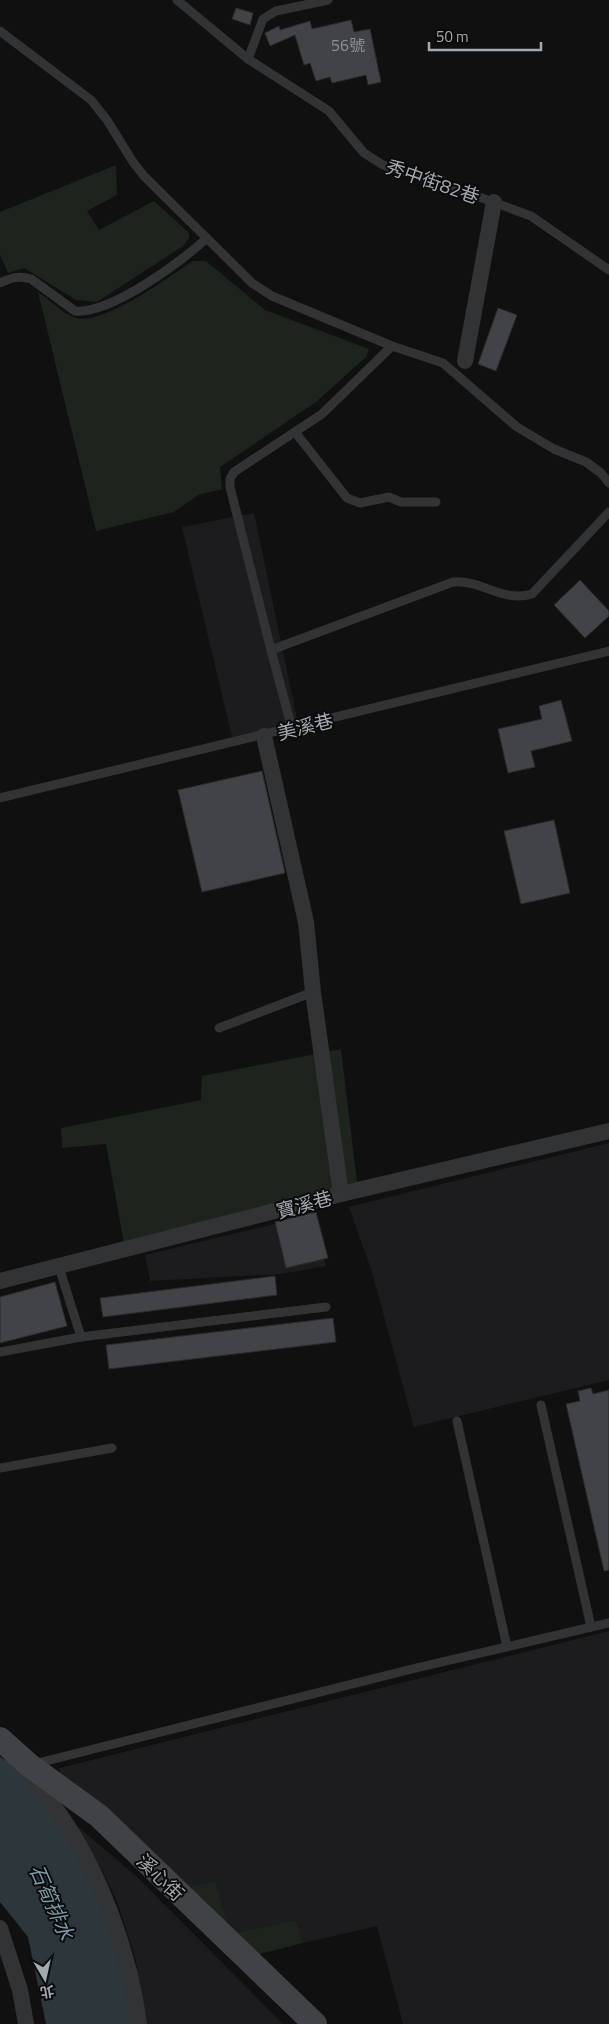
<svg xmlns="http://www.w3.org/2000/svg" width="609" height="2024" viewBox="0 0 609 2024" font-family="'Titillium Web','Noto Sans TC',sans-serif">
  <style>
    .built { fill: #1c1c1e }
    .green { fill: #1d231d }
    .water { fill: #2d363a }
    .building { fill: #424346; stroke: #2a2b2d }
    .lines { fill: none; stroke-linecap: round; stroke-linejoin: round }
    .lane { stroke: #313335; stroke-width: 9 }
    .street { stroke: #313335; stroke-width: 16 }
    .secondary { stroke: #404245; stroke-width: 24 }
    .labels { text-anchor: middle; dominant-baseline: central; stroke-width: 4; stroke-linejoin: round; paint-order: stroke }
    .number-label { font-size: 16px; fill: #8b9096 }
    .street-label { font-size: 19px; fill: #a3a9b0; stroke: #0b0b0c }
    .water-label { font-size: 20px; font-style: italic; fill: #7e9aa7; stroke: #0b0b0c }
  </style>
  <rect width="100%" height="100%" fill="#101011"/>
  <g class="built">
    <polygon points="254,513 299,728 233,741 182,527"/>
    <polygon points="609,1143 609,1380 414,1427 372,1272 349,1207"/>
    <polygon points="312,1215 326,1266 281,1274 150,1281 145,1255"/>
    <polygon points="609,1631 609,2024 403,2024 377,1926 303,1943 296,1920 230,1934 183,1889 152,1879 57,1785 60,1768"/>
    <polygon points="75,1824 137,1877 283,2024 146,2024 136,1961 118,1904 105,1876"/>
  </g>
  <g class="green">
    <polygon points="116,165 117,195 87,211 99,230 154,201 189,233 189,238 183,246 97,302 76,300 24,268 8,273 0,255 0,212"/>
    <path d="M193 261H206L265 310 369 349 366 357 316 402 220 467 222 489 198 495 174 512 96 531 38 292C49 299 61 312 73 317 100 329 170 276 193 261Z"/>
    <polygon points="341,1049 358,1190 125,1249 106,1144 62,1148 61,1128 201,1100 202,1076"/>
    <polygon points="177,1874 183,1889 215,1881 230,1934 296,1920 303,1943 243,1958 152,1879"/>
  </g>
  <polygon class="water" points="0,1757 37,1778 99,1867 138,1973 143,2024 46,2024 28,1937 0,1902"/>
  <g class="building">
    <polygon points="236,8 253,13 250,25 232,19"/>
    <polygon points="351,20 354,32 370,29 381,82 368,85 366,75 332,83 330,77 316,81 310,63 304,65 295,35 270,46 265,33 279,26 280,30 310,21 312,29"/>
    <polygon points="498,308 517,315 496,371 478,364"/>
    <polygon points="580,580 609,611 609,616 585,638 554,605"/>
    <polygon points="561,700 572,741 531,751 535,767 508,773 498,729 542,719 539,706"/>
    <polygon points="262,771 285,873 202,892 178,790"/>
    <polygon points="554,820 570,893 521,904 504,831"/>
    <polygon points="316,1212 328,1258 286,1268 275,1222"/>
    <polygon points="275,1276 277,1295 103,1317 100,1298"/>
    <polygon points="55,1282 67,1326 0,1343 0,1297"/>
    <polygon points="333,1318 336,1342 109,1369 106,1345"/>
    <polygon points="591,1388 593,1394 609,1390 609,1570 604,1571 566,1404 580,1401 578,1391"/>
  </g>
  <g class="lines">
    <g class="lane">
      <polyline points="177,0 248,59 329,111 364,153 383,165 438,182 531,216 609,270"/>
      <polyline points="0,31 91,100 107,120 133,162 144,176 252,283 272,296 392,346 443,363 517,427 554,449 586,462 601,473 609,483"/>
      <polyline points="248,59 263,19 276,11 328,0"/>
      <path d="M0 283C11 278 18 275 31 279L75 311C111 314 179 263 206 239"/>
      <path d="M392 346 322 414 234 472 230 479V487L271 650 453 582C481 579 502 603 532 594L609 512"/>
      <polyline points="295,432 347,498 360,503 389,497 401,502 436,502"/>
      <polyline points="271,650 292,729"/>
      <polyline points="0,798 609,651"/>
      <polyline points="219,1028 313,992"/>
      <polyline points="59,1267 81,1337"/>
      <polyline points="0,1352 81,1337 326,1307"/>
      <polyline points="541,1405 591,1627"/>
      <polyline points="457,1421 507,1647"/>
      <polyline points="0,1468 112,1448"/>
      <polyline points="34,1764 416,1668 609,1623"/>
    </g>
    <g class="street">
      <polyline points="465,361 494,202"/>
      <polyline points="264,736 306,922 313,992 341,1194"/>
      <polyline points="0,1281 341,1194 609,1131"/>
      <path d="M40 1773 35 1784C91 1844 128 1943 139 2024"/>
      <polyline points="0,1928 20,1990 26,2024"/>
    </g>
    <polyline class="secondary" points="0,1739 29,1765 99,1816 315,2024"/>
  </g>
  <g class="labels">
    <g class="number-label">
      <text x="348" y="45">56號</text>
    </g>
    <g class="street-label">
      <text transform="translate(433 181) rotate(19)">秀中街82巷</text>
      <text transform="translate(305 726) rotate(-14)">美溪巷</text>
      <text transform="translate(304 1204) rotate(-15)">寶溪巷</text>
      <text transform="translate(161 1877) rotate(44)">溪心街</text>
    </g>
    <g class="water-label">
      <text transform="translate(52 1902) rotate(66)">石筍排水</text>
    </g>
  </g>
  <g transform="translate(45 1979) rotate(171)" stroke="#0b0b0c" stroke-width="4" paint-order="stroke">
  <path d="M0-4L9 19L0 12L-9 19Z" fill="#a3a9b0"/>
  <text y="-8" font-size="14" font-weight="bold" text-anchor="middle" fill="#a3a9b0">北</text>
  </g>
  <path d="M429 42v8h112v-8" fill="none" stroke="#a3a9b0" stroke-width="2.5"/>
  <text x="436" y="42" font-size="15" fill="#a3a9b0" stroke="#0b0b0c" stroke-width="4" paint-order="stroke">50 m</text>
</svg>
